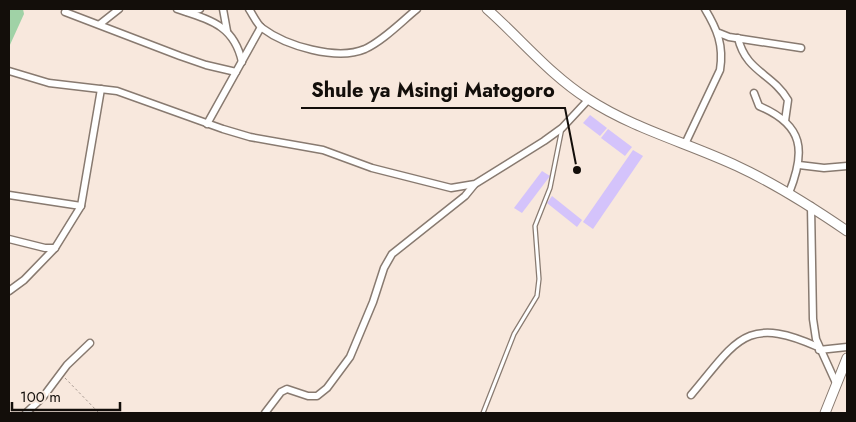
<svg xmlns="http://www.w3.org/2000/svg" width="856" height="422" viewBox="0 0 856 422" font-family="Jost,sans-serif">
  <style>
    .green { fill: #a0d2a6 }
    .building { fill: #d4c3fb }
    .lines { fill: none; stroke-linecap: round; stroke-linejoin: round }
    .lane-casing { stroke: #887a70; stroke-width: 5.5 }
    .street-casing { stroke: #887a70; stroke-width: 9 }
    .secondary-casing { stroke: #887a70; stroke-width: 11 }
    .path { stroke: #a89b93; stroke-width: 1; stroke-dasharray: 2.5 2.5; stroke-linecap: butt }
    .lane { stroke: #fff; stroke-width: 3 }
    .street { stroke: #fff; stroke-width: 6 }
    .secondary { stroke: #fff; stroke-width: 9 }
    .leader { fill: none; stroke: #130e0a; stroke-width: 2 }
    .callout-dot { fill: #130e0a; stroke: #f8e8dd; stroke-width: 2 }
    .callout-label { font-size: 20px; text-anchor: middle; font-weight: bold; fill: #130e0a; stroke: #f8e8dd; stroke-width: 4; stroke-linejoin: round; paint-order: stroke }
  </style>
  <rect width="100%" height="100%" fill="#f8e8dd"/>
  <polygon class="green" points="9,9 23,9 24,14 9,47"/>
  <g class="building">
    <polygon points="590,115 607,128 600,136 583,123"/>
    <polygon points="608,129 632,147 625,156 601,138"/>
    <polygon points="633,150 643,156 593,229 583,222"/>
    <polygon points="542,171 550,176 522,213 514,208"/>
    <polygon points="552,196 582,220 577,227 547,203"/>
  </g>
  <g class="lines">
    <defs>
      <polyline id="lane" points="483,413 514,334 537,296 539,279 535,226 550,188 562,128"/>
      <g id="street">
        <path d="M177 9C210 20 234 25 242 62"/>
        <polyline points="223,9 227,31"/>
        <path d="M249 9C253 15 257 24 262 28 286 46 337 61 365 49 384 40 401 22 417 9"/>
        <polyline points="65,12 180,56 206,65 236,72"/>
        <polyline points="187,12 200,9"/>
        <polyline points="100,24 119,9"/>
        <polyline points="719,33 729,37 801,48"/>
        <path d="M738 38C746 72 772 73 788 100L785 121"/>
        <polyline points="9,71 49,83 117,91 223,129 250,137 323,150 372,168 451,188 475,184 544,141 562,128 588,100"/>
        <path d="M754 93 759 106C804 125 806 151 789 193"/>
        <polyline points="207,124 261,27"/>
        <path d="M685 144 720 70C724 45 717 29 705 9"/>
        <polyline points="799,165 824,168 847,166"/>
        <polyline points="9,195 81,206"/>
        <polyline points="811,206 813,319 816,339 836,383"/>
        <polyline points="9,239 45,248 55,248"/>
        <polyline points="9,291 24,280 55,248 81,206 101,89"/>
        <polyline points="819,350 847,347"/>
        <path d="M691 395C736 342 745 314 818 347"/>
        <polyline points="26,413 43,397 67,365 90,343"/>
        <polyline points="265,413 281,392 287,389 308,396 317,396 327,388 350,357 373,302 384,268 392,254 465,196 474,185"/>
      </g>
      <g id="secondary">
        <path d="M487 9C521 39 550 75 588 99 634 129 688 143 737 166 776 184 812 207 847 231"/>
        <polyline points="825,413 847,358"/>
      </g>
    </defs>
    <use href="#lane" class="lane-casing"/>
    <use href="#street" class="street-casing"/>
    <use href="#secondary" class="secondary-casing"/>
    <polyline class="path" points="65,378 99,413"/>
    <use href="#lane" class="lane"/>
    <use href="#street" class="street"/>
    <use href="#secondary" class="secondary"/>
  </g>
  <path class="leader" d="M577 170L565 108H301"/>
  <circle class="callout-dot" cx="577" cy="170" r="5"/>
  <g class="callout-label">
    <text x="433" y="97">Shule ya Msingi Matogoro</text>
  </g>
  <rect width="856" height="422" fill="none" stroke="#130e0a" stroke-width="20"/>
  <path d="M12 402v8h108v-8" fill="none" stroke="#130e0a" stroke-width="2.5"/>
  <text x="20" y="402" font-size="15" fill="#130e0a" stroke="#f8e8dd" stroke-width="4" paint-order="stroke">100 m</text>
</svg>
